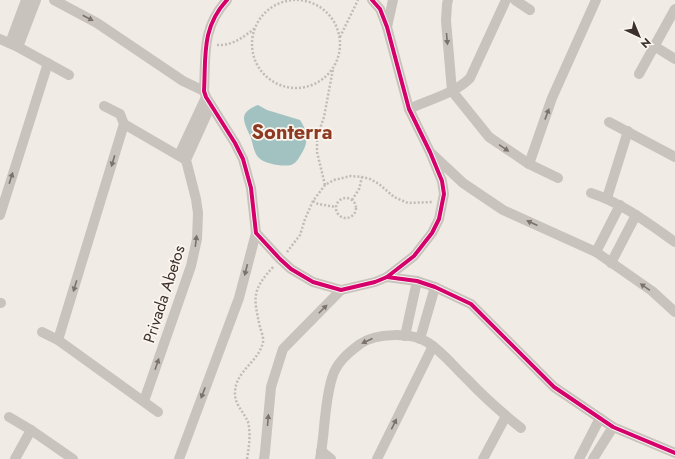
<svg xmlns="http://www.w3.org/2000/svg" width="675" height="459" viewBox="0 0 675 459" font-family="Jost,sans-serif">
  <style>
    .water { fill: #a1c2c1 }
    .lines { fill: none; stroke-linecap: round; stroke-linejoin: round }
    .path { stroke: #c2bbb6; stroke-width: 2.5; stroke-dasharray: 2 2; stroke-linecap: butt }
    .street { stroke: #c9c3be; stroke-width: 10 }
    .cycleway-casing { stroke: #fbf5ee; stroke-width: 6 }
    .cycleway { stroke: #d6006c; stroke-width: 4 }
    .oneway { fill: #7b726d }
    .labels { text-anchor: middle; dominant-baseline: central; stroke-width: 3.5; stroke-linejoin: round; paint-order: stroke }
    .street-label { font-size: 16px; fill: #3b302b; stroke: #fbf5ee }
    .district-label { font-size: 20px; font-weight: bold; fill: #8c3b22; stroke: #fbf5ee }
  </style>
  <rect width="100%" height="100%" fill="#f0ebe5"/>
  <path class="water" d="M258 105 267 110 300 120C307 130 309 140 303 151 300 156 297 163 291 165 283 167 265 164 259 158 254 153 253 145 251 138 244 122 237 113 258 105Z"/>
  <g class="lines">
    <g class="path">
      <circle cx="296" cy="44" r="44"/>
      <polyline points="340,37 358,0"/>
      <path d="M217 45C232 46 244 37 255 28"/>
      <polyline points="325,185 317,152 317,137 324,117 333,69"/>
      <circle cx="346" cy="208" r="10"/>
      <polyline points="352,200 359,189 362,177"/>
      <polyline points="313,201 318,204 336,207"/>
      <polyline points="287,252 300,235 305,219 313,201 325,185 334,180 351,176 362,177 370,179 379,184 394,197 408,203 432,202"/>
      <path d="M247 459C249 447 251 434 248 422 244 412 234 404 235 392 236 370 259 362 263 342 264 338 261 331 260 327 253 296 252 290 274 266"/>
    </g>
    <g class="street">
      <polyline points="54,0 97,23 183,81 204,91"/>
      <path d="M227 0C201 28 206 57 204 91L206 97 235 143 243 159 251 188 256 233 280 259 291 269 313 282 341 290 375 282 387 277 414 256 432 233 439 219 444 194 442 181 430 152 409 109 387 27 380 9 372 0"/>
      <polyline points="448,0 447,4 446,21 452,91 489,137 529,164 558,178"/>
      <polyline points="515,0 530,10"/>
      <polyline points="387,27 393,0"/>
      <polyline points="0,39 18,47 69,75"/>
      <polyline points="10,43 26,0"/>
      <polyline points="654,46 675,59"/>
      <polyline points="18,47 36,0"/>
      <polyline points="639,74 675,9"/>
      <polyline points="104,106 120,114 124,124 186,160"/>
      <path d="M409 109C428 100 456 93 470 78L506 0"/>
      <polyline points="609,122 675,157"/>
      <polyline points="432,154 463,183 503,210 596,252 652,291 675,312"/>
      <polyline points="179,155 206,97"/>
      <polyline points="529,164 552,98 596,0"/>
      <path d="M591 193C622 203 648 223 675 242"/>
      <polyline points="607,198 628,131"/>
      <polyline points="0,215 48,63"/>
      <polyline points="596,252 620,205"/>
      <polyline points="611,263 636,215"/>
      <polyline points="387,277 417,281 435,287 471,304 554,387 613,427 675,453"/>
      <polyline points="0,303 1,303"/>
      <polyline points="42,332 58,340 158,412"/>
      <polyline points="405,336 417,281"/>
      <polyline points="420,339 435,287"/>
      <polyline points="58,340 124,124"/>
      <polyline points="144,401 191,266 197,239 198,213 196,199 186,160 211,105"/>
      <polyline points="9,417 31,430 73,459"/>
      <polyline points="321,451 331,459"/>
      <polyline points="15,459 31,430"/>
      <polyline points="179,459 239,298 256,233"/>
      <polyline points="264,459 265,452 271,387 283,349 341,290"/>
      <path d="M320 459C325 433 324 404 332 378 336 363 348 353 360 344 376 333 411 332 427 342 442 351 454 367 467 379 484 397 502 413 521 428"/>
      <polyline points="377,459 433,346"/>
      <polyline points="483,459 506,416"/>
      <polyline points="579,459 600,418"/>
      <polyline points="593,459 613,427"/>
    </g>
    <defs>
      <g id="cycleway">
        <path d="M227 0C201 28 206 57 204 91L206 97 235 143 243 159 251 188 256 233 280 259 291 269 313 282 341 290 375 282 387 277 414 256 432 233 439 219 444 194 442 181 430 152 409 109 387 27 380 9 372 0"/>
        <polyline points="387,277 417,281 435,287 471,304 554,387 613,427 675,453"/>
      </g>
    </defs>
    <use href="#cycleway" class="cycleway-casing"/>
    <use href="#cycleway" class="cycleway"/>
  </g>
  <defs><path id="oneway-solid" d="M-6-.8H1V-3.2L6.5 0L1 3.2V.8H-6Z"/></defs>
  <g class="oneway">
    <use href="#oneway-solid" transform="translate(88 18) rotate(27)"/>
    <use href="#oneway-solid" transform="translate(447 39) rotate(85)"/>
    <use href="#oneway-solid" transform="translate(547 114) rotate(-70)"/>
    <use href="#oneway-solid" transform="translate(504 148) rotate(34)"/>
    <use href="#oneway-solid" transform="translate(113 161) rotate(107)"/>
    <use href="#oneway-solid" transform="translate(11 178) rotate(-72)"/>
    <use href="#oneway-solid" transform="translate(532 223) rotate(-155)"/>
    <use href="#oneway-solid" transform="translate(196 241) rotate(-83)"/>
    <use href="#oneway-solid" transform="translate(246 270) rotate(104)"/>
    <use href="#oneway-solid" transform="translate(75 286) rotate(107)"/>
    <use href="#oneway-solid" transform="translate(645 287) rotate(-145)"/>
    <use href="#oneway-solid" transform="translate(323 309) rotate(-45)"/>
    <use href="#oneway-solid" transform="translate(367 341) rotate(155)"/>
    <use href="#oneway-solid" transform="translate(157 364) rotate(-71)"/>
    <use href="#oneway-solid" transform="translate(203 393) rotate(111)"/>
    <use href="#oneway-solid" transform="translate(268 420) rotate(-85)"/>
    <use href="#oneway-solid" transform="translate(394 424) rotate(-64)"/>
  </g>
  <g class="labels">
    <g class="street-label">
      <text transform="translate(164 294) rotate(-72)">Privada Abetos</text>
    </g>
    <g class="district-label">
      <text x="292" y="132">Sonterra</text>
    </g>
  </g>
  <g transform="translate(639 36) rotate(136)" stroke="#fbf5ee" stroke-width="3" paint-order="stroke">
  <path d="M0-3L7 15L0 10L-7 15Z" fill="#3b302b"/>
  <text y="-6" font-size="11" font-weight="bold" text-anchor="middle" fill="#3b302b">N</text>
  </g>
</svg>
